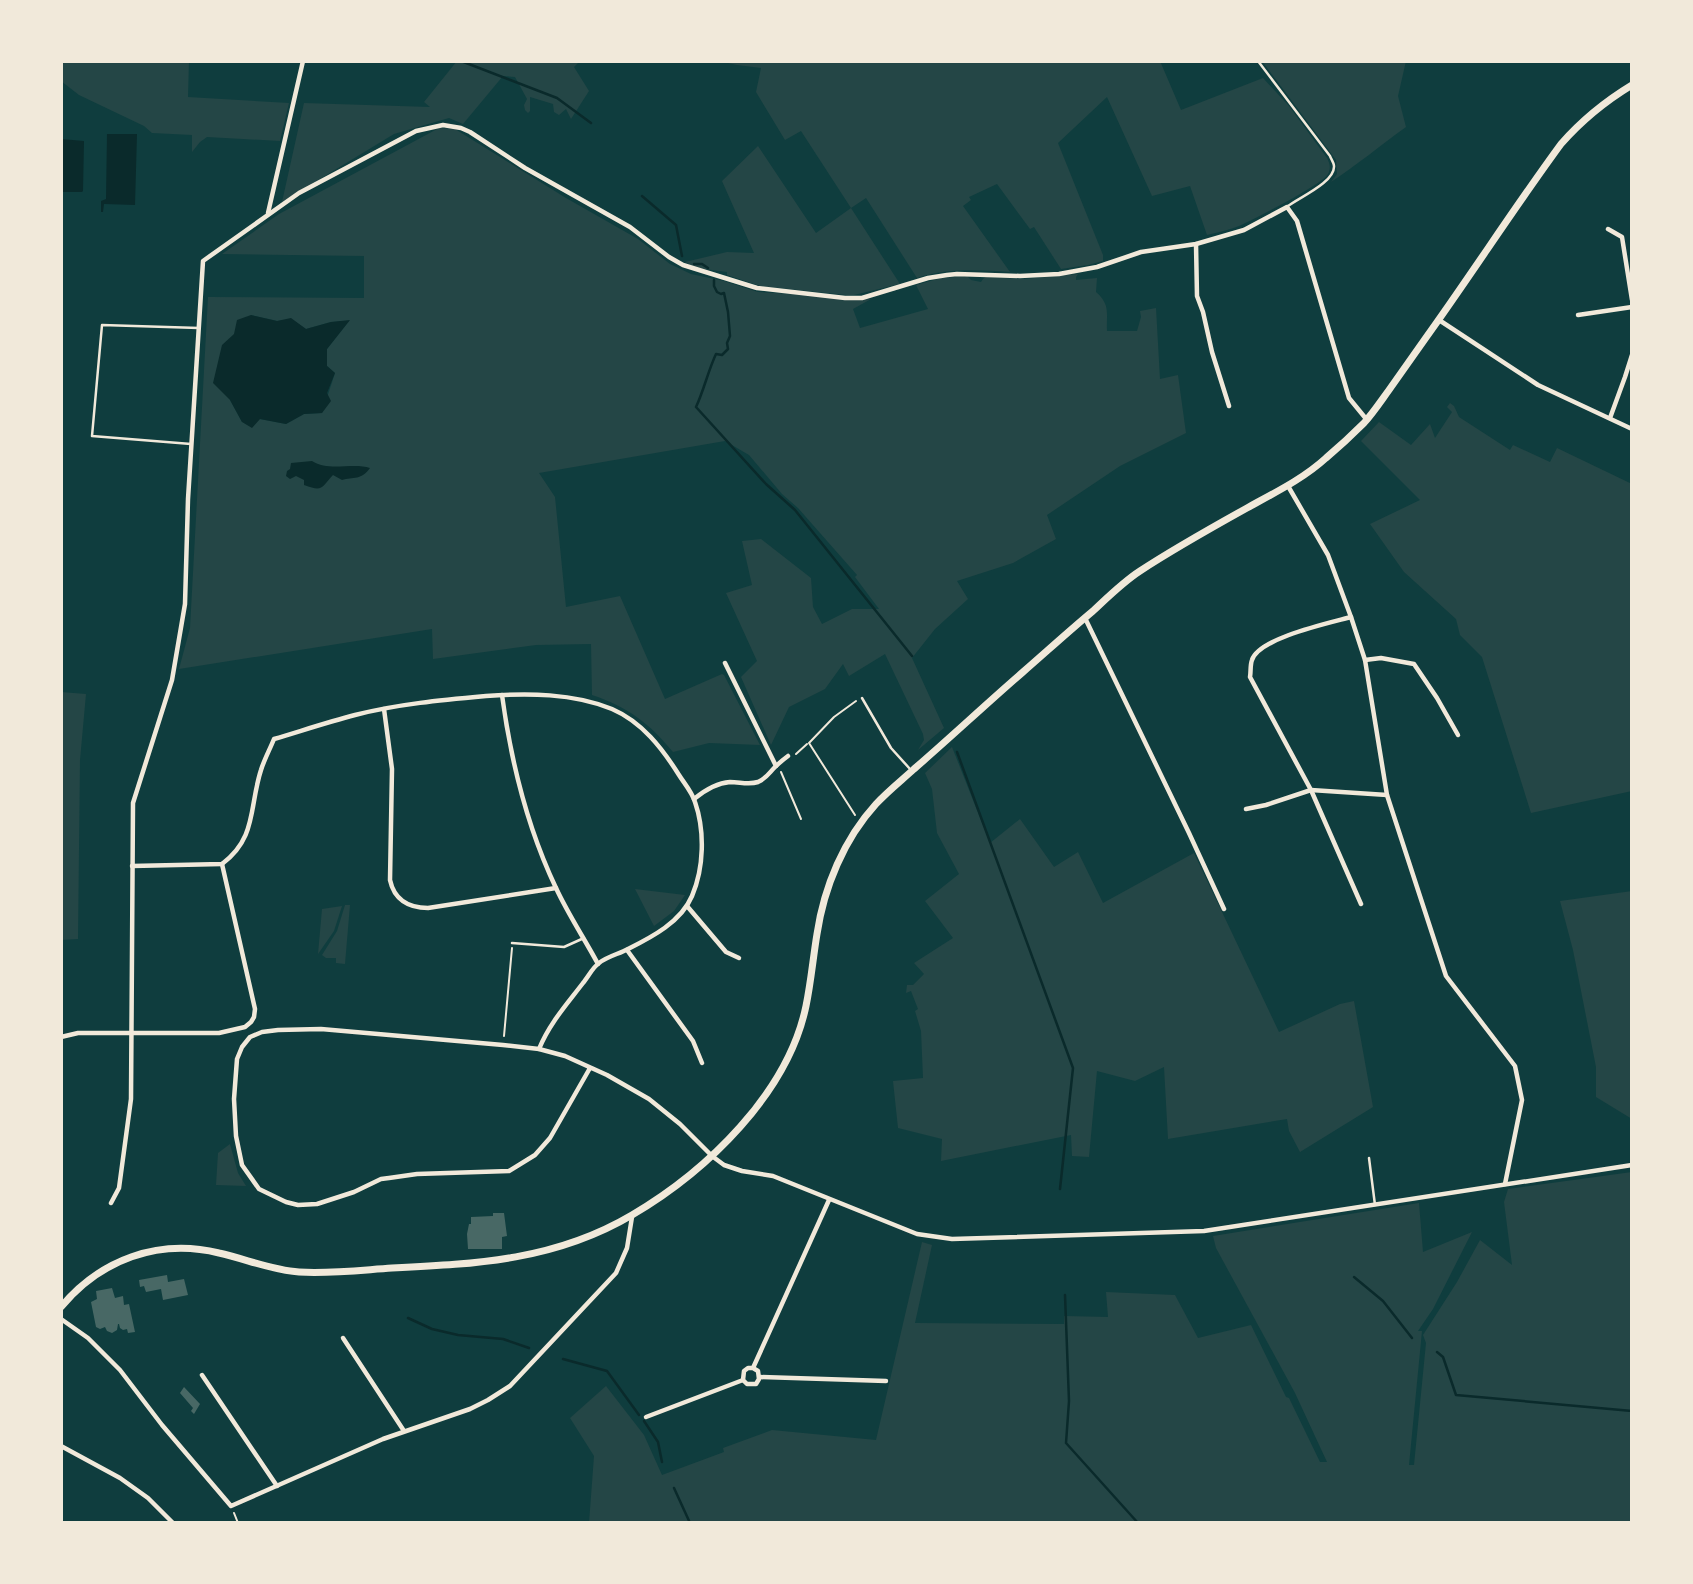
<svg xmlns="http://www.w3.org/2000/svg" width="1693" height="1584" viewBox="0 0 1693 1584" font-family="Lora,serif">
  <style>
    .green { fill: #244646; fill-rule: evenodd }
    .water { fill: #0a2a2b }
    .lines { fill: none; stroke-linecap: round; stroke-linejoin: round }
    .stream { stroke: #0a2a2b; stroke-width: 2.5 }
    .building { fill: #486865 }
    .path { stroke: #f1e9da; stroke-width: 2 }
    .service { stroke: #f1e9da; stroke-width: 2.5 }
    .minor { stroke: #f1e9da; stroke-width: 4.5 }
    .secondary { stroke: #f1e9da; stroke-width: 7 }
  </style>
  <rect width="100%" height="100%" fill="#0f3d3e"/>
  <g class="green">
    <polygon points="61,61 189,61 188,97 289,103 280,141 207,137 200,142 192,152 192,135 152,133 144,126 79,95 61,81"/>
    <polygon points="457,61 580,61 574,67 589,91 571,119 566,109 559,115 554,112 553,104 530,97 530,111 528,113 525,110 524,105 527,99 515,77 503,76 463,124 449,118 394,134 282,202 304,103 430,107 424,102"/>
    <path d="M719 61H1160L1181 110 1263 78 1289 106 1327 158C1330 164 1331 168 1328 174 1323 184 1253 220 1239 226 1229 230 1218 232 1207 235L1190 186 1152 196 1107 97 1058 143 1103 255V261L1088 265 1061 269 1034 227 1030 229 997 184 969 197 971 200 963 206 1010 272C978 270 948 268 917 278L866 198 851 208 900 284 854 295H846L760 286 727 275V272L697 268 685 262 727 252 754 253 722 181 758 146 816 233 851 208 801 131 785 140 756 92 761 68 737 65Z"/>
    <path d="M1262 61H1406L1398 96 1406 127C1381 145 1357 165 1331 182L1337 174 1336 160Z"/>
    <path d="M439 128 455 129 566 198 638 239 670 264 691 274 724 281 758 292 811 295 844 300 871 299 853 309 860 328 928 309 916 285 941 278 967 276 971 280 981 282 983 279 986 277 1024 279 1078 274 1076 277V280L1097 278 1096 292C1111 305 1106 314 1107 331H1137L1141 317 1140 311 1156 308 1160 379 1178 375 1186 433 1120 466 1047 515 1056 539 1013 563 957 581 968 599 935 629 912 658 944 728 918 750 924 740 923 734 885 654 849 676 843 664 825 689 789 707 771 745 741 677 757 661 726 593 752 585 742 541 761 539 811 578 813 607 822 624 852 609H879L855 577 857 575 798 508 782 494 749 455 725 441 539 473 555 497 566 607 620 596 665 699 722 674 724 675 760 745 709 743 673 752C649 723 628 707 592 695L591 644 536 645 433 659 432 629 179 669 190 628 208 297 364 298V256L222 254 279 214ZM251 315 277 321 291 319 306 329 331 322 349 321 327 349V366L335 373 322 413 304 414 286 424 260 419 242 422 230 400Z"/>
    <polygon points="1450,403 1454,406 1459,417 1510,450 1513,445 1550,462 1557,448 1632,484 1632,791 1531,813 1482,657 1460,635 1456,619 1404,572 1370,524 1420,500 1361,441 1379,422 1411,445 1430,424 1435,438 1452,412 1447,407"/>
    <polygon points="61,692 86,694 80,760 78,939 61,940"/>
    <polygon points="952,747 990,843 1020,819 1054,867 1078,852 1103,903 1194,853 1279,1032 1340,1004 1354,1001 1373,1107 1300,1152 1289,1131 1287,1119 1168,1139 1164,1067 1135,1081 1097,1071 1089,1157 1072,1156 1071,1135 941,1161 942,1139 898,1128 893,1081 923,1078 921,1031 915,1011 918,1009 911,991 906,993 907,985 913,985 924,974 914,963 953,938 925,901 959,874 937,833 932,789 925,773"/>
    <polygon points="635,889 685,895 674,911 654,926"/>
    <polygon points="1632,891 1632,1119 1596,1097 1596,1067 1573,950 1560,901"/>
    <polygon points="345,905 350,905 345,964 336,963 336,958 326,958 322,955 337,931"/>
    <polygon points="342,906 334,931 318,954 322,909"/>
    <polygon points="230,1144 238,1173 246,1186 216,1185 218,1153"/>
    <polygon points="1632,1172 1632,1523 589,1523 594,1456 570,1418 606,1386 644,1435 662,1475 724,1452 723,1448 772,1430 876,1440 922,1242 932,1245 915,1323 1064,1324 1064,1316 1108,1317 1106,1292 1175,1295 1198,1338 1251,1325 1286,1397 1289,1398 1320,1462 1327,1462 1295,1393 1216,1248 1213,1236 1419,1203 1423,1252 1472,1232 1433,1309 1418,1331 1422,1331 1409,1465 1414,1465 1426,1343 1423,1335 1457,1282 1480,1240 1512,1265 1504,1202 1508,1189"/>
  </g>
  <g class="water">
    <polygon points="107,134 137,134 135,205 104,204 103,212 101,212 101,201 106,199"/>
    <polygon points="61,139 84,141 83,191 82,192 61,192"/>
    <polygon points="251,315 277,321 291,318 306,329 331,322 350,320 327,349 327,366 335,373 327,393 331,401 322,413 304,414 286,424 260,419 252,428 242,422 230,400 213,383 222,345 234,334 237,320"/>
    <path d="M312 461C329 472 353 462 370 468 362 480 353 477 342 480L333 475C321 488 323 492 304 485V480L296 476 290 479 286 476 287 471 290 469 291 463Z"/>
  </g>
  <g class="lines">
    <g class="stream">
      <polyline points="461,61 557,98 591,123"/>
      <polyline points="642,196 676,225 682,256"/>
      <polyline points="694,264 702,264 708,268"/>
      <path d="M714 280V286L717 292 721 294 724 293 728 312 730 336 727 343 728 349 722 355 716 354C708 371 704 390 696 407L766 484 795 510 912 656"/>
      <polyline points="957,752 1073,1068 1060,1189"/>
      <polyline points="1354,1277 1383,1301 1412,1338"/>
      <polyline points="1065,1295 1069,1401 1066,1443 1138,1523"/>
      <polyline points="408,1318 432,1329 458,1335 503,1339 529,1348"/>
      <polyline points="1437,1352 1443,1357 1456,1395 1632,1411"/>
      <polyline points="563,1359 607,1371 639,1415"/>
      <polyline points="644,1421 658,1442 662,1462"/>
      <polyline points="674,1488 690,1523"/>
    </g>
  </g>
  <g class="building">
    <polygon points="493,1213 504,1213 507,1236 502,1237 502,1249 468,1249 467,1234 469,1224 471,1224 471,1217 493,1216"/>
    <polygon points="167,1275 168,1282 184,1279 188,1295 163,1300 161,1289 146,1292 144,1286 140,1287 139,1280"/>
    <polygon points="112,1288 115,1298 123,1296 124,1305 129,1304 135,1332 128,1333 127,1329 123,1330 120,1328 119,1324 118,1324 117,1330 112,1333 107,1331 105,1327 100,1329 96,1327 91,1302 97,1299 96,1291"/>
    <polygon points="184,1387 200,1404 194,1414 191,1411 193,1408 180,1393"/>
  </g>
  <g class="lines">
    <g class="path">
      <polyline points="796,754 807,744"/>
      <polyline points="781,772 801,819"/>
      <polyline points="855,815 809,743 834,717 856,701"/>
      <polyline points="504,1036 512,948"/>
      <polyline points="234,1513 238,1523"/>
    </g>
    <g class="service">
      <path d="M1258 61 1330 156C1331 159 1334 163 1334 166 1335 182 1300 197 1288 206"/>
      <polyline points="191,444 92,436 102,325 199,328"/>
      <polyline points="862,698 891,748 910,769"/>
      <polyline points="512,943 564,947 584,938"/>
      <polyline points="1369,1158 1375,1205"/>
    </g>
    <g class="minor">
      <polyline points="268,213 303,61"/>
      <polyline points="1608,229 1622,237 1632,300"/>
      <polyline points="1196,244 1197,296 1203,312 1212,352 1229,406"/>
      <polyline points="1578,315 1632,307"/>
      <polyline points="1439,320 1538,385 1632,429"/>
      <polyline points="1610,418 1625,377 1632,355"/>
      <polyline points="1288,486 1328,555 1351,617 1365,660 1387,795 1446,976 1515,1066 1522,1100 1505,1184"/>
      <path d="M1351 617C1329 623 1259 638 1252 660 1250 665 1251 672 1250 677L1311 790 1361 904"/>
      <polyline points="1085,618 1189,833 1224,909"/>
      <polyline points="1365,660 1381,658 1414,664 1437,698 1458,735"/>
      <polyline points="725,663 776,766"/>
      <path d="M502 695C511 762 527 827 556 888 568 914 584 938 598 964"/>
      <path d="M384 709 392 769 390 880C394 899 408 908 428 908L556 888"/>
      <path d="M694 799C705 790 716 783 730 782 740 782 749 785 758 782 767 778 769 773 775 767 779 763 784 759 788 756"/>
      <polyline points="1246,809 1266,805 1311,790 1387,795"/>
      <path d="M132 866 222 864C257 838 249 807 261 770 264 760 270 749 274 739 301 731 328 722 355 715 398 704 442 700 486 696 527 693 573 693 612 709 642 722 662 748 679 775 684 783 692 792 695 802 705 831 704 868 692 896 681 922 652 937 628 949 619 954 608 956 599 963 593 967 588 977 583 983 567 1004 549 1024 539 1049"/>
      <polyline points="687,906 726,952 739,958"/>
      <polyline points="627,950 693,1041 702,1063"/>
      <polyline points="61,1037 78,1033 219,1033 245,1027 251,1022 254,1017 255,1009 222,864"/>
      <polyline points="590,1068 550,1138 535,1155 509,1171 417,1174 389,1178 381,1179 354,1192 317,1204 298,1205 286,1202 259,1189 242,1165 236,1136 234,1099 237,1059 242,1047 250,1037 262,1032 278,1030 321,1029 503,1045 539,1049 565,1056 607,1075 649,1099 680,1124 712,1156 724,1165 742,1171 773,1176 917,1234 952,1239 1204,1231 1632,1165"/>
      <polyline points="111,1203 119,1188 131,1099 133,803 172,680 185,604 188,499 203,261 299,193 416,131 443,125 461,128 470,132 525,168 630,227 669,257 683,265 757,288 845,298 862,298 928,278 947,275 957,274 1020,276 1059,274 1097,267 1141,252 1196,244 1244,230 1287,207 1297,221 1349,398 1367,420"/>
      <polyline points="61,1319 88,1338 120,1370 162,1425 231,1506 383,1439 470,1409 488,1400 510,1386 616,1273 627,1248 632,1217"/>
      <polyline points="343,1338 404,1431"/>
      <polyline points="753,1368 758,1371 759,1379 756,1384 747,1384 743,1380 744,1371 748,1368 753,1368 829,1200"/>
      <polyline points="202,1375 277,1486"/>
      <polyline points="760,1377 886,1381"/>
      <polyline points="646,1417 743,1380"/>
      <polyline points="61,1446 120,1478 148,1498 173,1523"/>
    </g>
    <path class="secondary" d="M61 1307C100 1260 158 1238 219 1253 246 1259 271 1270 299 1272 330 1274 362 1270 392 1268 478 1264 556 1260 632 1215 707 1171 788 1093 806 1006 811 982 813 958 817 934 824 887 844 839 876 804 888 791 902 780 914 769 951 737 986 704 1023 672 1046 652 1069 631 1093 611 1108 597 1123 582 1140 571 1175 548 1211 528 1247 508 1274 493 1303 479 1326 458 1339 447 1352 435 1364 423 1373 413 1381 401 1389 390 1401 373 1413 356 1425 339 1471 275 1514 208 1561 144 1582 120 1604 102 1632 85"/>
  </g>
  <rect width="1693" height="1584" fill="none" stroke="#f1e9da" stroke-width="126"/>
</svg>
